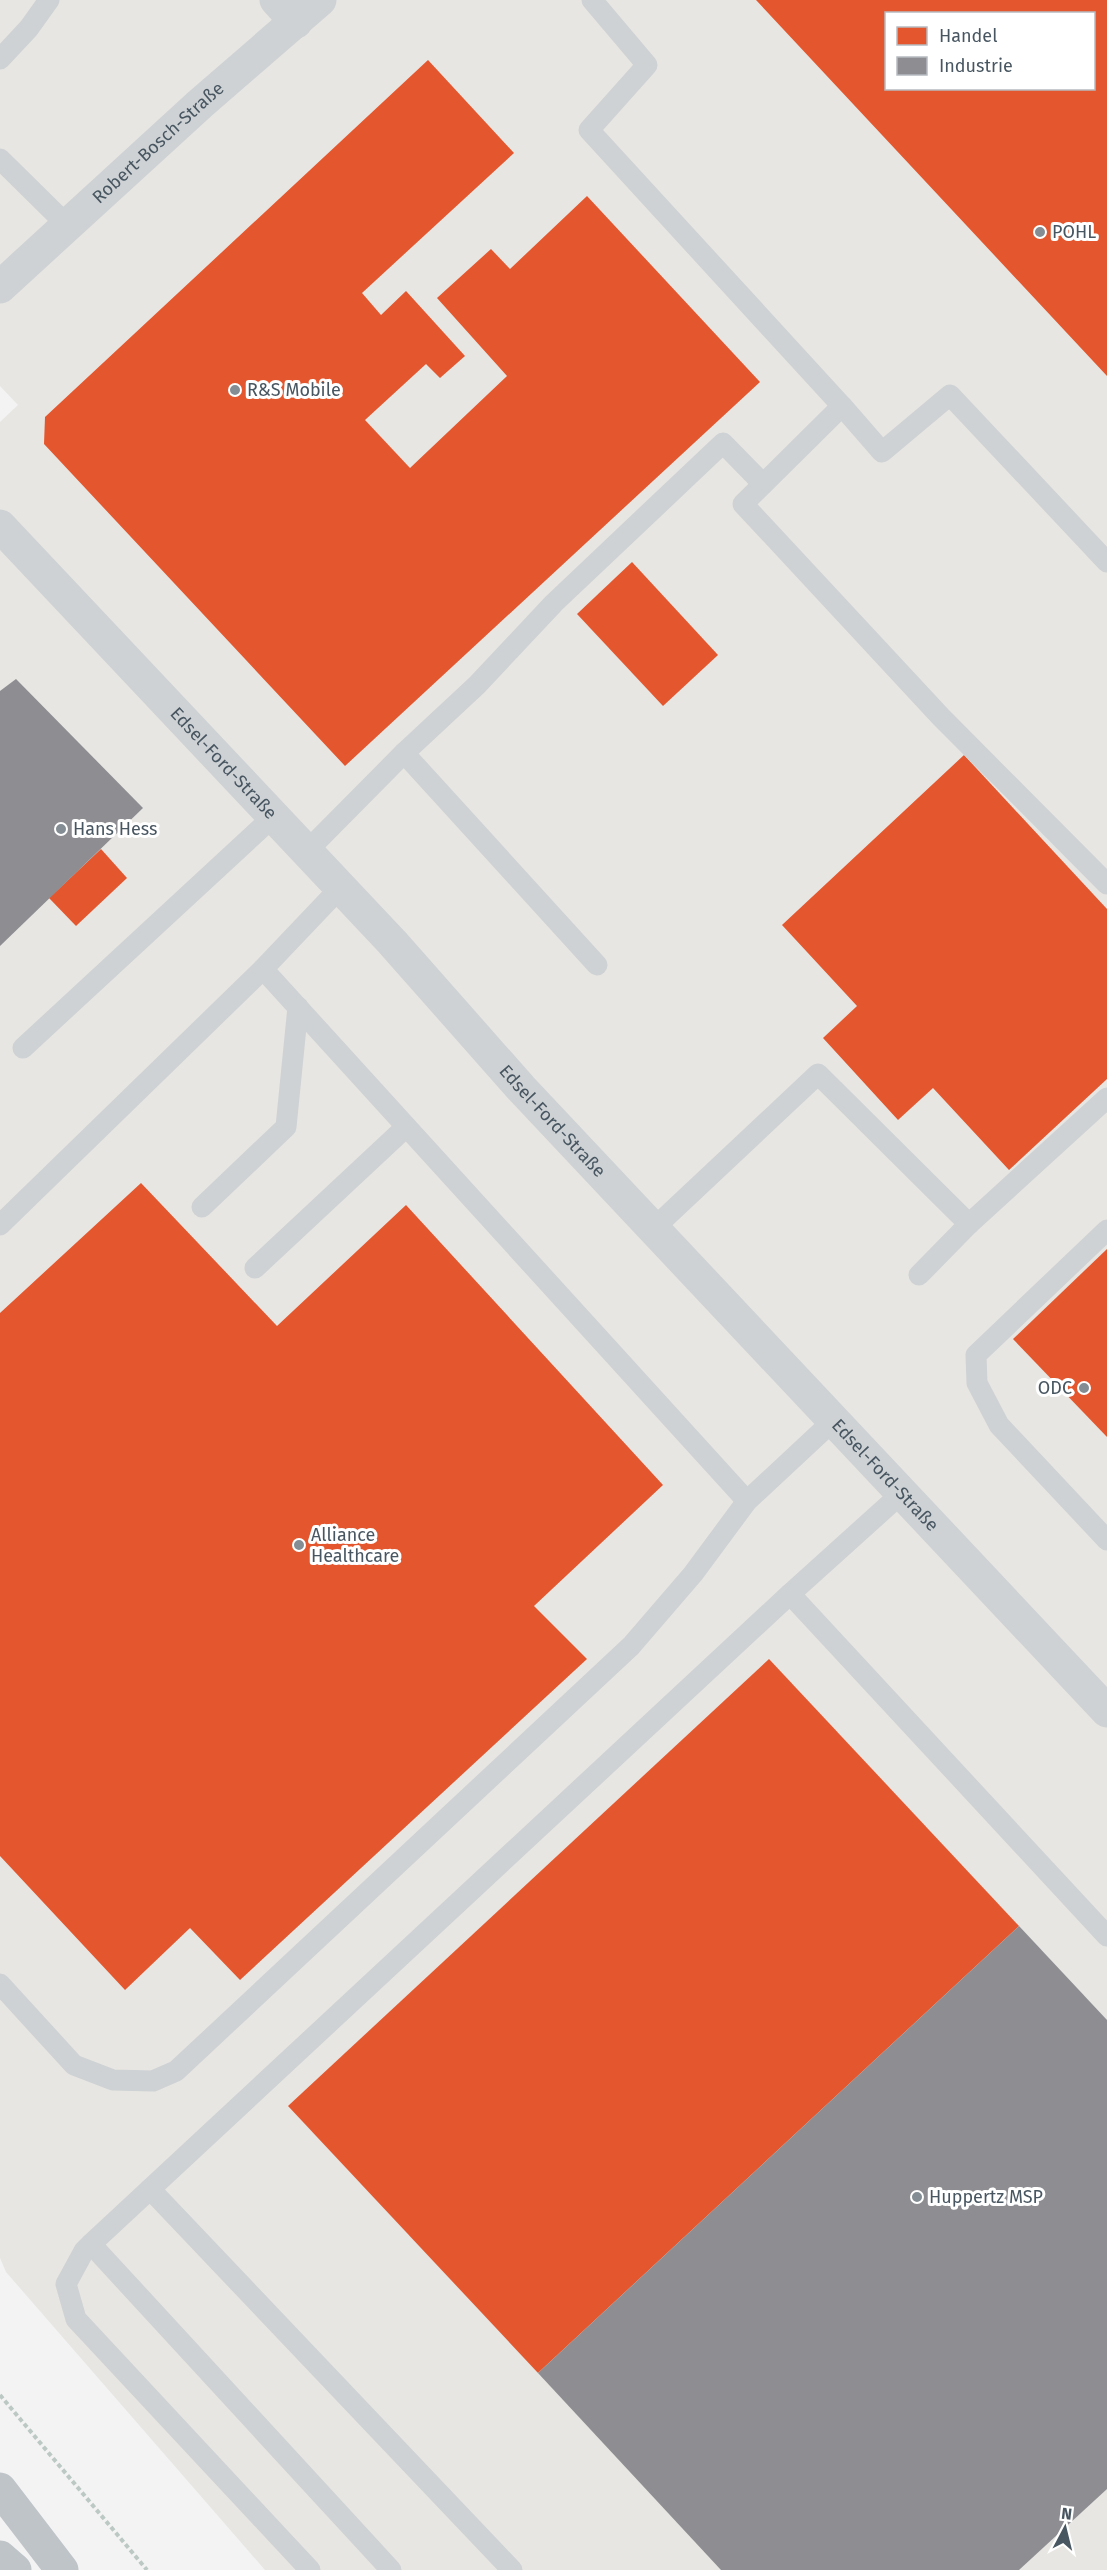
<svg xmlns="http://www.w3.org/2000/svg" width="1107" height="2570" viewBox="0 0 1107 2570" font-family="'Fira Sans',sans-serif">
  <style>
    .commercial { fill: #e7e6e2; fill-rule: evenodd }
    .shops { fill: #e4572e; fill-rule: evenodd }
    .industry { fill: #8d8d92 }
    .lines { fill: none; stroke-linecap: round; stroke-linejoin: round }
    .path { stroke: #bbc8c3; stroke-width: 4; stroke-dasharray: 4.5 3; stroke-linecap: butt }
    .lane { stroke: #ced2d4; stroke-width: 21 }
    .street { stroke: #ced2d4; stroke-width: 33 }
    .secondary { stroke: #ced2d5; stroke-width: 33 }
    .highway { stroke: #bfc4c9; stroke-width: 33 }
    .poi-dot { fill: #848d94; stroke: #fff; stroke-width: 2 }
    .labels { text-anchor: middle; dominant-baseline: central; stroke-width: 6; stroke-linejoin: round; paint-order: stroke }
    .street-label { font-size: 18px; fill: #485661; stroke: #fff }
    .poi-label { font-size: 18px; fill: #485661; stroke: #fff; text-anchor: start }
  </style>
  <rect width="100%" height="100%" fill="#f3f3f3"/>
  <path class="commercial" d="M0 0H1107V2570H265L6 2272 0 2258V422L18 405 0 386ZM886 14H1094V88H886Z"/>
  <g class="shops">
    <path d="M756 0H1107V376ZM886 14H1094V88H886Z"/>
    <polygon points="428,60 514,153 362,293 381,315 406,291 465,356 440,378 426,364 365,420 410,468 507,376 437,298 491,249 510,269 587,196 760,382 345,766 44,444 45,417"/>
    <polygon points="632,562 718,655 663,706 577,614"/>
    <polygon points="964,755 1107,909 1107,1079 1009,1170 933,1088 898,1120 823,1038 857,1006 782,925"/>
    <polygon points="101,849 127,878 76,926 49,898"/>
    <polygon points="141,1183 277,1326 406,1205 663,1485 534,1606 587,1659 240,1980 190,1928 125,1990 0,1856 0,1313"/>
    <polygon points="1107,1249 1107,1437 1013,1339"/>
    <polygon points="769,1659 1019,1926 538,2373 288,2106"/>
  </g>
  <g class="industry">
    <polygon points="16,679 143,808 0,946 0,691"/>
    <polygon points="1019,1926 1107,2020 1107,2489 1019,2570 721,2570 538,2373"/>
  </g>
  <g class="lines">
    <polyline class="path" points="0,2395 147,2570"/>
    <g class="lane">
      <polyline points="592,0 647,65 589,130 842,406 743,504 941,717 1107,884"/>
      <polyline points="0,59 29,28 49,0"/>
      <polyline points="0,159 67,225"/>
      <polyline points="842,406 882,452 950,395 1107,562"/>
      <polyline points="306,852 404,753"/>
      <polyline points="597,965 404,753 477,685 554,603 723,443 763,484"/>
      <polyline points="263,969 747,1501"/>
      <polyline points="23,1048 274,816"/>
      <polyline points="202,1207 286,1127 298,1007"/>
      <polyline points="0,1225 263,969 340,888"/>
      <polyline points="653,1229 818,1074 969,1224"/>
      <polyline points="1107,1230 976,1355 977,1383 999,1425 1107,1540"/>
      <polyline points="255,1268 406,1127"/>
      <polyline points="919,1275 969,1224 1107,1098"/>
      <polyline points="902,1493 790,1594 1107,1936"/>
      <polyline points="0,1984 74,2065 113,2080 153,2081 176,2071 631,1646 693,1574 747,1501 834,1420"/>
      <polyline points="150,2189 512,2570"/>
      <polyline points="91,2244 391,2570"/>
      <polyline points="310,2570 76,2319 66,2284 84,2251 91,2244 790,1594"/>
    </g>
    <polyline class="street" points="276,0 296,22"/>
    <g class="secondary">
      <path id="s1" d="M0 287 200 104 320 0"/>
      <path id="s2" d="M0 526 392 942 521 1088 1107 1711"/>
    </g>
    <g class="highway">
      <polyline points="0,2489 62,2570"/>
      <polyline points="0,2557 15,2570"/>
    </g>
  </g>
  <g class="poi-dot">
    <circle cx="1040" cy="232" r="6"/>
    <circle cx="235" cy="390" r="6"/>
    <circle cx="61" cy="829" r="6"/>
    <circle cx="1084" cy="1388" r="6"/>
    <circle cx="299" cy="1545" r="6"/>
    <circle cx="917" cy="2197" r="6"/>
  </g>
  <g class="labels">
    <g class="street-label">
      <text stroke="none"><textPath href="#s1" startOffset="214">Robert-Bosch-Straße</textPath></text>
      <text stroke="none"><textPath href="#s2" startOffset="326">Edsel-Ford-Straße</textPath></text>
      <text stroke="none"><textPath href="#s2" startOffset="812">Edsel-Ford-Straße</textPath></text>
      <text stroke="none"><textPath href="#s2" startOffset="1298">Edsel-Ford-Straße</textPath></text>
    </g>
    <g class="poi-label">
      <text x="1052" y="232">POHL</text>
      <text x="247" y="390">R&amp;S Mobile</text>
      <text x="73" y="829">Hans Hess</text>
      <text x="1072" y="1388" text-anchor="end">ODC</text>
      <text x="311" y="1535">Alliance<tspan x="311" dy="21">Healthcare</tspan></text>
      <text x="929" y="2197">Huppertz MSP</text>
    </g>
  </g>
  <rect x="885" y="12" width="210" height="78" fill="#ffffff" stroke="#b6bbc0" stroke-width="1.5"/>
  <rect x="897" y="27" width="30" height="18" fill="#e4572e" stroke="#b6bbc0" stroke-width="1.5"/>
  <text x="939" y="42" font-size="18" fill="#485661">Handel</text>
  <rect x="897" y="57" width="30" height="18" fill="#8d8d92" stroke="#b6bbc0" stroke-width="1.5"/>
  <text x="939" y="72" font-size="18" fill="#485661">Industrie</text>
  <g transform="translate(1065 2528) rotate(7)" stroke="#ffffff" stroke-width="4.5" paint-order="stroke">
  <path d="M0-4.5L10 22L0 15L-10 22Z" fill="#485661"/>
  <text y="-9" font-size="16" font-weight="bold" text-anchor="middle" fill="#485661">N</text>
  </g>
</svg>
